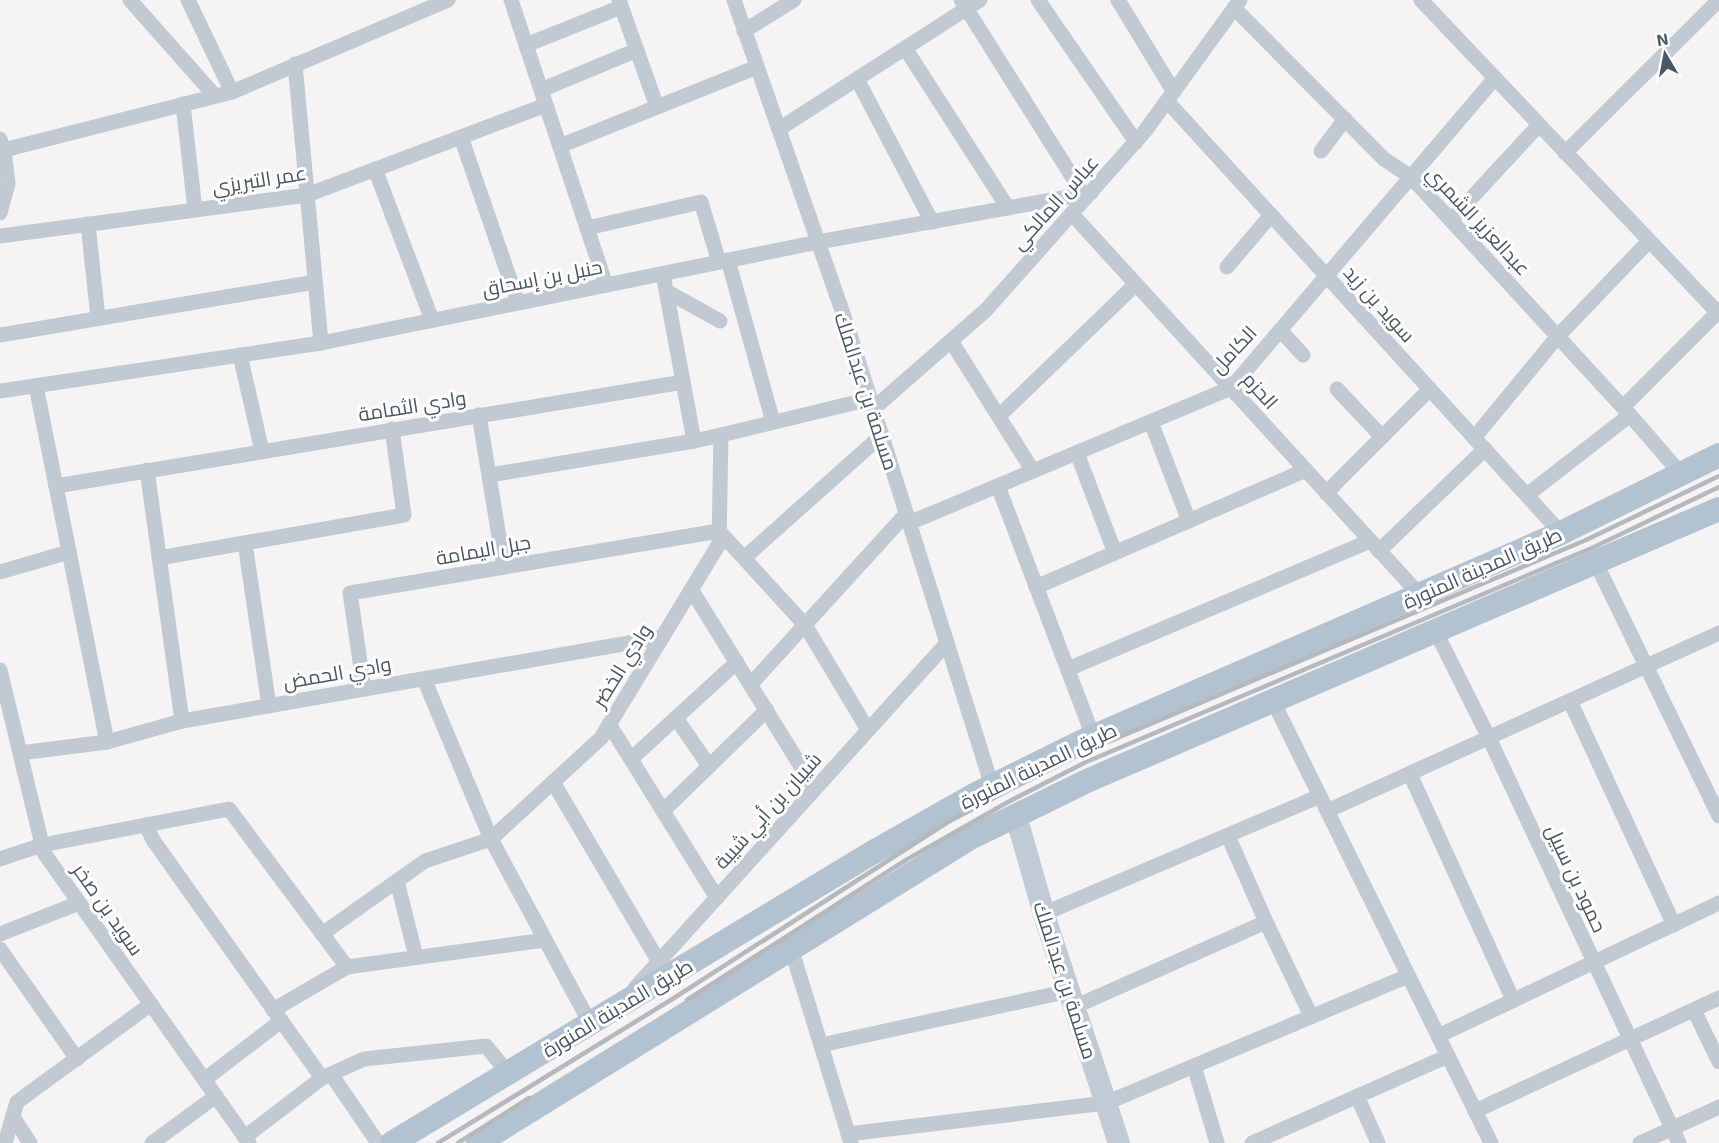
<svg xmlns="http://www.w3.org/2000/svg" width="1719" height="1143" viewBox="0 0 1719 1143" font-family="'Exo 2',Cairo,sans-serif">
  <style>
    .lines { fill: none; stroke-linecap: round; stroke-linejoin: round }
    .street { stroke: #c1cad2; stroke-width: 15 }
    .secondary { stroke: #c1cbd6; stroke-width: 22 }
    .primary { stroke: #b3c2d1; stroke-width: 24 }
    .rail { stroke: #b5b8bd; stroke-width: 4.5 }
    .labels { text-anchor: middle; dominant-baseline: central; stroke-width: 6; stroke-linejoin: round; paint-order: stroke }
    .street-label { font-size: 20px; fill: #4a5661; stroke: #fff }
  </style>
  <rect width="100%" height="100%" fill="#f5f3f3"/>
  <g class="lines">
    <g class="street">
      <polyline points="130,0 215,96"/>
      <polyline points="188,0 232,92"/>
      <polyline points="511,0 606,285"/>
      <polyline points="619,0 657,107"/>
      <polyline points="734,0 848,328 992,786"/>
      <polyline points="961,0 1083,194"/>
      <polyline points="1038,0 1136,142"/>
      <polyline points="1118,0 1174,92"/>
      <polyline points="1421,0 1719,314"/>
      <polyline points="1234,8 1384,159 1411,177 1630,415 1681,474"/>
      <polyline points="744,31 794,0"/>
      <polyline points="526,45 621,7"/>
      <polyline points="905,48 1008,208"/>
      <polyline points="295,64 321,343"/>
      <polyline points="857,79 932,222"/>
      <polyline points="541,90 637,50"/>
      <polyline points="1167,101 1561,533"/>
      <polyline points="183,104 195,210"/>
      <polyline points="779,129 980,0"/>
      <polyline points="461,137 518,303"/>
      <polyline points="0,139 4,150 8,184 0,213"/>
      <polyline points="560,146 757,67"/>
      <polyline points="0,151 232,92 448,0"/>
      <polyline points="1321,151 1345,119"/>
      <polyline points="1565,153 1719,0"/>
      <polyline points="375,169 432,320"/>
      <polyline points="1072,214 1419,594"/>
      <polyline points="1451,220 1539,125"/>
      <polyline points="88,224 98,318"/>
      <polyline points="587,228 701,202 719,262"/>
      <polyline points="0,236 307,195 546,105"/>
      <polyline points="728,260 773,422"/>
      <polyline points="1227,267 1271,215"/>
      <polyline points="663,274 694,441"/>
      <polyline points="666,291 720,321"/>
      <polyline points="1280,330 1303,355"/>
      <polyline points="0,335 315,282"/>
      <polyline points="951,341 1033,471"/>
      <polyline points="240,355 262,451"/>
      <polyline points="36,386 107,742"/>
      <polyline points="1337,389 1382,437"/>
      <polyline points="0,391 321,343 818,242 1091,193"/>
      <polyline points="1623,407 1717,313"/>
      <polyline points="873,409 986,310 1145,131 1240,0"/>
      <polyline points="479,415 504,567"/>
      <polyline points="999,416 1136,284"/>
      <polyline points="1151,422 1189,521"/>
      <polyline points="1474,438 1558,336 1649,241"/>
      <polyline points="1077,453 1115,553"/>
      <polyline points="147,470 182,721"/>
      <polyline points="490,475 694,441 721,435"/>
      <polyline points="56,486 683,382"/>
      <polyline points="998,486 1093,736"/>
      <polyline points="1326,493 1430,389"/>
      <polyline points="1527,495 1630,415"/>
      <polyline points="909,523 1231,388 1495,78"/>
      <polyline points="245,543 269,706"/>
      <polyline points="1379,551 1485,449"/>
      <polyline points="159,558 404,515 392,429"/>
      <polyline points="744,558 882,435"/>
      <polyline points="1596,563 1719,816"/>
      <polyline points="0,572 69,552"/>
      <polyline points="1036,587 1306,470"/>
      <polyline points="691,589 815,789"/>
      <polyline points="1436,632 1489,738 1679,1143"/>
      <polyline points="1068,669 1370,541"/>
      <polyline points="0,670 44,853 249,1143"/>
      <polyline points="424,679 491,839 590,1023"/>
      <polyline points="751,684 906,514"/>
      <polyline points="364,689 350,593 719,531 805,625 868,730"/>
      <polyline points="1273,701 1491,1143"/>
      <polyline points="1570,701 1674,925"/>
      <polyline points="676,718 709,766"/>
      <polyline points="609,724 717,898"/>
      <polyline points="20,753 107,742 182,721 663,637"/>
      <polyline points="631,759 737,662"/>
      <polyline points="1410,774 1513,1000"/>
      <polyline points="553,782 659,962"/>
      <polyline points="663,811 767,710"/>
      <polyline points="1327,811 1719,633"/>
      <polyline points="146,825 153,840 322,1078"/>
      <polyline points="1228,836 1266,922 1311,1016"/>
      <polyline points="0,859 42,845 229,809 347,967"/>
      <polyline points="397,881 416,957"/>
      <polyline points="1043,914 1320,796"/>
      <polyline points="0,934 79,903"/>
      <polyline points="322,934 425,861 491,839 601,738 719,544 721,435 870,399"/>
      <polyline points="791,948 851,1143"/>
      <polyline points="0,949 77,1059"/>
      <polyline points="635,988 947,643"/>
      <polyline points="1074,1007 1266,922"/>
      <polyline points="273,1010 347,967 545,940"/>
      <polyline points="1694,1010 1719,1062"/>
      <polyline points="1438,1036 1719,903"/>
      <polyline points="821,1045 1069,991"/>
      <polyline points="1194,1066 1217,1143"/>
      <polyline points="331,1074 378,1143"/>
      <polyline points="204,1080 281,1021"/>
      <polyline points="1357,1096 1378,1143"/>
      <polyline points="1475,1111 1719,998"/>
      <polyline points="13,1117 30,1143"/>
      <polyline points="848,1134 1106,1103 1408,976"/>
      <polyline points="245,1137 322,1078 364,1059 486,1046 508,1073"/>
      <polyline points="5,1143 17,1102 151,1004"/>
      <polyline points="152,1143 216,1096"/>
      <polyline points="1252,1143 1448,1056"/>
      <polyline points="1640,1143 1719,1107"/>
    </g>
    <polyline class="secondary" points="1016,816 1046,921 1119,1143"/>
    <g class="primary">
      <polyline points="392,1143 870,854 976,794 1083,741 1561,533 1719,455"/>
      <polyline points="478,1143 970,838 1089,780 1719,509"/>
    </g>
    <g class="rail">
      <polyline points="687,1000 906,860 1008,802 1086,762 1592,548 1719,487"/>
      <polyline points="438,1143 674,998 948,822 1007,791 1089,750 1586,540 1719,476"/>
      <polyline points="458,1143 529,1098"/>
    </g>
  </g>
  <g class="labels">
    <g class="street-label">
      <text transform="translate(259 179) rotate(-9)">عمر التبريزي</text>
      <text transform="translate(1054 202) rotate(-48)">عباس المالكي</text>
      <text transform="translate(1479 220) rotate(47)">عبدالعزيز الشمري</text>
      <text transform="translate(542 277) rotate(-11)">حنبل بن إسحاق</text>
      <text transform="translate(1380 303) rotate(48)">سويد بن زيد</text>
      <text transform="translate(1233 349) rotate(-47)">الكامل</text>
      <text transform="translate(1261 390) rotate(48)">الحزم</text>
      <text transform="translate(867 391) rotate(72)">مسلمة بن عبدالملك</text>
      <text transform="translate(412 405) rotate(-9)">وادي الثمامة</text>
      <text transform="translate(483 549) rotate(-10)">جبل اليمامة</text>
      <text transform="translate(1482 567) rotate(-24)">طريق المدينة المنورة</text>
      <text transform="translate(621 665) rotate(-58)">وادي الخضر</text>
      <text transform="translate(337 672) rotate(-10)">وادي الحمض</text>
      <text transform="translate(1038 765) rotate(-26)">طريق المدينة المنورة</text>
      <text transform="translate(767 810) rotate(-48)">شيبان بن أبي شيبة</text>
      <text transform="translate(1577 878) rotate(65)">حمود بن سبيل</text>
      <text transform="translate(109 909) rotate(55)">سويد بن صخر</text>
      <text transform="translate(1066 980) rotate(72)">مسلمة بن عبدالملك</text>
      <text transform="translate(617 1007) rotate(-31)">طريق المدينة المنورة</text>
    </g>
  </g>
  <g transform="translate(1665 54) rotate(350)" stroke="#ffffff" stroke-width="4.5" paint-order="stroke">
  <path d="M0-4.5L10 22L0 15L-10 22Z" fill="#4a5661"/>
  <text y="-9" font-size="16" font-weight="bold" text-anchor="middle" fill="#4a5661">N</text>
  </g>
</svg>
